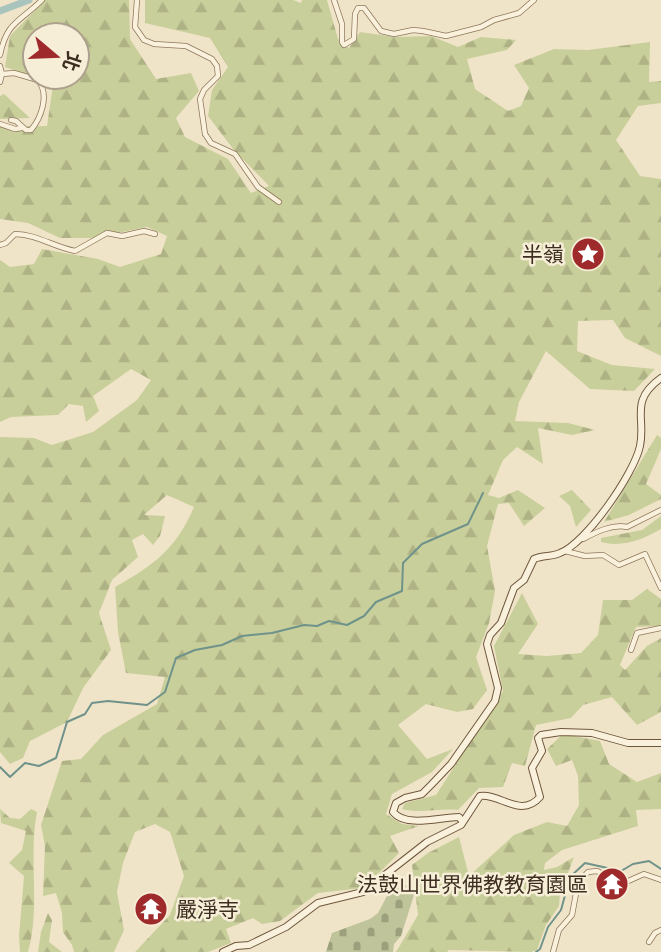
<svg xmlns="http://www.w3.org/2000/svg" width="661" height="952" viewBox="0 0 661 952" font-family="'IBM Plex Serif','Noto Sans TC',serif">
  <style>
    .forest { fill: url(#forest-firs) }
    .cemetery { fill: url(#cemetery-stones) }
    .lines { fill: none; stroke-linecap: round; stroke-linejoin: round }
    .stream { stroke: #6f938a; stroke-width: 2 }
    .river { stroke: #a9c4bc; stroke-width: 7 }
    .street-casing { stroke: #8d765c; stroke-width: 6 }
    .secondary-casing { stroke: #6f573f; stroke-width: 8 }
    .street { stroke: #faf1dc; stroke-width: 4.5 }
    .secondary { stroke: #faf1dc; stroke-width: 6 }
    .labels { text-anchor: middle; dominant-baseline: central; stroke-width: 5; stroke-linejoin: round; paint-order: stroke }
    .poi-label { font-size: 21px; fill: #3d2e20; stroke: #f7eed8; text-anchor: end }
  </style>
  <defs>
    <pattern id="forest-firs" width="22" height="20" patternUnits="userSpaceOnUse" patternTransform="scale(1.75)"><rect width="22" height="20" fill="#c9cf9b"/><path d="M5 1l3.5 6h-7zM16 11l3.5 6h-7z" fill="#aeb285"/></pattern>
    <pattern id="cemetery-stones" width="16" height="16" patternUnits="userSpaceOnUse" patternTransform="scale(1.75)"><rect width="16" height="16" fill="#bfc49a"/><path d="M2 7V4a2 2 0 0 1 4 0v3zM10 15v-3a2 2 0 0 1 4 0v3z" fill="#9ca07d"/></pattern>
  </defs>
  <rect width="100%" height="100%" fill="#f0e4c8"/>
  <g class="forest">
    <path d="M45 0H129L130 39 156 79 191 73 199 91 176 118 185 137 228 159 251 193 269 186 234 150 208 116 212 90 228 67 210 38 145 23V0H293L301 3 302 0H327L338 39 349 48 360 32 395 37 431 36 458 47 481 37 516 40 507 50 467 59 475 89 508 111 521 106 529 88 514 65 554 49 588 50 650 42 649 82 661 81V103L638 106 616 140 640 176 661 179V356L625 338 613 320 578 321 577 351 612 365 655 369 634 391 590 389 546 351 519 402 515 421 568 423 595 430 572 435 538 428 543 464 517 447 503 460 488 495 499 498 518 490 545 508 524 526 509 503 498 504 487 546 495 591 489 623 476 657 487 690 473 709 457 712 426 704 398 725 427 759 453 749 432 772 392 794 386 814 402 824 419 826 390 836 399 853 377 875H370L363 888 318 893 280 921 262 924 253 918 226 929 231 943 208 952H135L170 915 184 876 170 832 155 824 135 832 123 863 117 892 124 930 114 952H74L72 945 63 932 62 913 56 893 43 896 45 846 41 825 62 761 81 759 103 735 157 704 165 677 126 673 118 632 115 587C154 565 176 549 194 507L167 495 144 515 165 516 160 536 153 545 143 534 132 540 138 557 112 580 99 613 111 650 83 688 67 722 30 741 23 758 10 764 0 752V437L34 438 52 445 93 432 137 400 151 380 131 369 93 396 99 411 86 422 83 406 69 404 58 415 11 417 0 422V260L10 267 34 264 42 249 98 259 120 267 161 254 167 236 147 227 92 238H60L28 223 0 219V127L47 126 53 85 35 77H77V35H35V77L5 67 10 36Z"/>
    <polygon points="4,94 30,118 0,119 0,96"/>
    <polygon points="657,435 661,438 661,449 646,484 661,495 661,499 629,515 604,522"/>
    <polygon points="572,490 591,510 576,527 570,506 559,496"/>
    <path d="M661 516V529C644 539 622 548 601 542V538L642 530Z"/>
    <path d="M647 589 661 599V626L636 627 620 665 625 670 647 646 661 638V712L637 725 612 697 583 705 571 718 536 725 525 766 512 763 503 787 479 788 458 810C438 808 421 814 402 809L405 803 436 795 503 691 494 646 522 593 538 624 518 654 547 656 581 653 598 635 603 600H632Z"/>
    <polygon points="563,734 600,741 609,764 637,782 661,773 661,809 636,810 638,826 562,850 545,863 544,870 557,867 574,857 560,894 559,906 546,925 537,950 531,952 449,950 447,952 396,952 418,915 412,865 428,853 459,837 469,876 514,835 547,822 567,826 579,805 578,776 572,760 556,766 547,749"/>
    <path d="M0 809 10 818 20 819 31 809 37 812C28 858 41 907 28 952H20L19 936 24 876 9 863 22 850 26 831 1 823Z"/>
    <polygon points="48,913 52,920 49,942 62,952 38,952 41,932"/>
  </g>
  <polygon class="cemetery" points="401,885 409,885 414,895 401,936 394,944 393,952 326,952 332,933 370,919 378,913 387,896"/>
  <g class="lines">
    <g class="stream">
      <polyline points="0,767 10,777 25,763 39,766 56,758 67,722 85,714 92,703 108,701 147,705 165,692 176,658 195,650 222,645 242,636 272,633 304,625 317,626 329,621 347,625 364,616 376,602 402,591 403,563 422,544 468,524 483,493"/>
      <polyline points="536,952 540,949 548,927 561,910 570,877 585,863 621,871 633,864 649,861 661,869"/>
    </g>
    <polyline class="river" points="0,11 29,0"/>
    <defs>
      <g id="street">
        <polyline points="137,0 135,27 144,40 154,44 186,46 212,59 217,66 218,76 204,90 200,99 205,134 211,143 235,154 258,187 279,202"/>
        <polyline points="334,0 342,24 342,42 344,45 354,39 355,14 358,8 364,8 381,31 394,34 413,30 423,31 446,36 481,27 494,20 519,13 534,0"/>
        <path d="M0 55C7 21 20 22 42 0"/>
        <polyline points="0,66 2,74 0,82"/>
        <path d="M2 74 14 73 38 80C50 95 41 118 31 130H26L16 121 11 120"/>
        <polyline points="0,124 15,129 22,128"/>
        <path d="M0 245 6 243 15 234C36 234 54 247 75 251L107 233 122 236 144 231 155 234"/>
        <path d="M583 539C596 532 612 524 627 527L661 510"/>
        <polyline points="565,551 585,556 603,555 619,565 645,554 661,588"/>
        <polyline points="631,650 637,633 661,628"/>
        <polyline points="649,942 655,933 661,930"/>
        <polyline points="553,952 559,930 572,915 578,883 588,872 597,871 617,881 626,882 644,874 661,880"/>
      </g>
      <g id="secondary">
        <path d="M462 821 459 817C440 817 406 828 393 812L396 803 405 798 422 794 432 784 451 764 495 701 498 688 487 644 490 635 501 623 514 588 524 580 534 559C543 555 552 557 560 553 586 543 634 474 640 446 646 418 629 401 661 378"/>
        <path d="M223 952 236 946 249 945 286 927 318 903 363 892 427 842 461 825 480 796C500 793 521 819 540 797L532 768 542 751 538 738 541 735 561 732 592 733 628 743H661"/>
      </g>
    </defs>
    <use href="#street" class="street-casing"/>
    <use href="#secondary" class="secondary-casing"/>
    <use href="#street" class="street"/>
    <use href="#secondary" class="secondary"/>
  </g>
  <defs>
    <symbol id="sight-disc" viewBox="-11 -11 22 22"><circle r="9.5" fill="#9e2a2b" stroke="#f7eed8"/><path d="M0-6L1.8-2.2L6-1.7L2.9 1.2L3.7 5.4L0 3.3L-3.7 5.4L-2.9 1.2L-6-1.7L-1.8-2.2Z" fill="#fff"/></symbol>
    <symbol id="temple-disc" viewBox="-11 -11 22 22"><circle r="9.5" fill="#9e2a2b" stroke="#f7eed8"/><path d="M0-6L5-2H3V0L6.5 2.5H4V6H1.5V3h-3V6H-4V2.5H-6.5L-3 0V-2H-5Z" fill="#fff"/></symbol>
  </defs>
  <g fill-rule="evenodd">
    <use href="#sight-disc" x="569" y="235" width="38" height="38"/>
    <use href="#temple-disc" x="593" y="865" width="38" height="38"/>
    <use href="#temple-disc" x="132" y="890" width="38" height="38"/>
  </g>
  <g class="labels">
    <g class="poi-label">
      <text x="564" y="254">半嶺</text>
      <text x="588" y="884">法鼓山世界佛教教育園區</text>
      <text x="176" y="909" text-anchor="start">嚴淨寺</text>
    </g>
  </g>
  <g transform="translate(56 56) rotate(109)"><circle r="33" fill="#f7eed8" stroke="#ada18e" stroke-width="2"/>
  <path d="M0-5L12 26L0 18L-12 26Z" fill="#9e2a2b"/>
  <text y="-10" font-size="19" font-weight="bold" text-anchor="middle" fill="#3d2e20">北</text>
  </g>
</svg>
